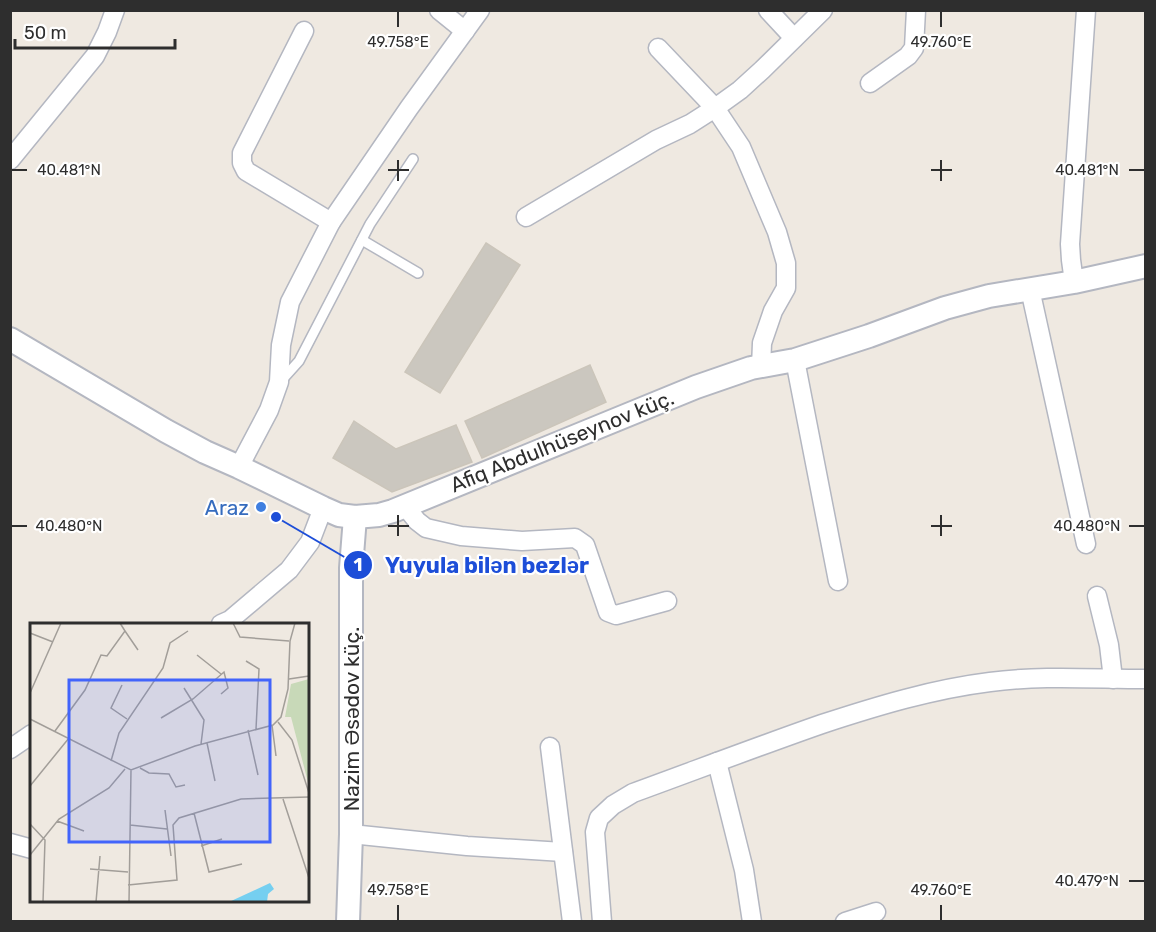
<svg xmlns="http://www.w3.org/2000/svg" width="1156" height="932" viewBox="0 0 1156 932" font-family="Rubik,sans-serif">
  <style>
    .building { fill: #cbc7bf; stroke: #cbc5ba; stroke-width: 1.5 }
    .lines { fill: none; stroke-linecap: round; stroke-linejoin: round }
    .service-casing { stroke: #b4b7c1; stroke-width: 12 }
    .minor-casing { stroke: #b4b7c1; stroke-width: 21 }
    .tertiary-casing { stroke: #b4b7c1; stroke-width: 26 }
    .service { stroke: #fff; stroke-width: 9 }
    .minor { stroke: #fff; stroke-width: 18 }
    .tertiary { stroke: #fff; stroke-width: 22 }
    .ticks { fill: none; stroke: #2e2e2e; stroke-width: 2 }
    .shop-dot { fill: #3f7fe0; stroke: #fff; stroke-width: 2 }
    .labels { text-anchor: middle; dominant-baseline: central; stroke-width: 4.5; stroke-linejoin: round; paint-order: stroke }
    .street-label { font-size: 21px; fill: #2e2e2e; stroke: #fff }
    .shop-label { font-size: 21px; fill: #366cbe; stroke: #fff; text-anchor: end }
    .inset-road { fill: none; stroke: #a29e99; stroke-width: 1.5 }
    .view { fill: #4264fb; fill-opacity: 0.15; stroke: #4264fb; stroke-width: 3 }
    .inset-edge { fill: none; stroke: #2e2e2e; stroke-width: 3 }
    .ticks-label { font-size: 15px; text-anchor: middle; fill: #2e2e2e; stroke: #fff; stroke-width: 4.5; stroke-linejoin: round; paint-order: stroke }
    .leader { fill: none; stroke: #1d4ed8; stroke-width: 2 }
    .callout-dot { fill: #1d4ed8; stroke: #fff; stroke-width: 2 }
    .mark-label { font-size: 18px; text-anchor: middle; font-weight: bold; fill: #fff }
    .callout-label { font-size: 22px; text-anchor: middle; font-weight: bold; fill: #1d4ed8; stroke: #fff; stroke-width: 4.5; stroke-linejoin: round; paint-order: stroke }
  </style>
  <rect width="100%" height="100%" fill="#efe9e1"/>
  <g class="building">
    <polygon points="486,243 520,265 440,393 405,372"/>
    <polygon points="590,365 606,402 482,458 465,421"/>
    <polygon points="354,421 396,449 456,425 472,462 392,492 333,458"/>
  </g>
  <g class="lines">
    <defs>
      <g id="service">
        <polyline points="362,240 418,273"/>
        <polyline points="281,381 299,361 370,224 413,159"/>
      </g>
      <g id="minor">
        <polyline points="439,10 465,31"/>
        <polyline points="768,10 794,38"/>
        <polyline points="304,31 242,153 242,163 246,171 331,222"/>
        <polyline points="658,48 715,108 741,147 777,232 786,263 786,288 773,311 762,343 761,367"/>
        <polyline points="870,83 908,56 914,48 916,10"/>
        <polyline points="10,160 95,56 107,32 115,10"/>
        <polyline points="526,217 656,140 690,124 715,108 740,90 762,70 823,10"/>
        <polyline points="1074,282 1071,260 1070,244 1086,10"/>
        <polyline points="1030,289 1086,544"/>
        <polyline points="795,360 838,581"/>
        <polyline points="239,467 269,410 279,382 281,345 290,302 331,222 409,108 480,10"/>
        <polyline points="405,506 417,521 426,528 461,536 522,541 575,538 585,545 608,612 616,615 667,601"/>
        <polyline points="1097,596 1109,645 1113,679"/>
        <polyline points="221,624 230,620 289,570 310,542 323,508"/>
        <polyline points="550,747 572,922"/>
        <polyline points="10,749 32,734"/>
        <polyline points="717,762 744,870 752,922"/>
        <polyline points="351,834 467,846 563,852"/>
        <polyline points="10,843 32,849"/>
        <path d="M602 922 595 832 599 818 613 805 633 793C696 770 759 746 822 724 877 706 933 689 990 682 1042 675 1094 679 1146 679"/>
        <polyline points="845,922 876,912"/>
      </g>
      <g id="tertiary">
        <polyline points="10,339 166,431 205,452 239,467 323,508 339,515 355,517 379,515 393,511 696,387 751,368 795,360 869,336 945,308 989,296 1074,282 1146,266"/>
        <polyline points="348,922 351,834 351,568 355,517"/>
      </g>
    </defs>
    <use href="#service" class="service-casing"/>
    <use href="#minor" class="minor-casing"/>
    <use href="#tertiary" class="tertiary-casing"/>
    <use href="#service" class="service"/>
    <use href="#minor" class="minor"/>
    <use href="#tertiary" class="tertiary"/>
  </g>
  <path class="ticks" d="M398 12V27M941 12V27M398 160V181M941 160V181M12 170H27M388 170H409M931 170H952M1129 170H1144M398 515V536M941 515V536M12 526H27M388 526H409M931 526H952M1129 526H1144M1129 881H1144M398 905V920M941 905V920"/>
  <circle class="shop-dot" cx="261" cy="507" r="6"/>
  <g class="labels">
    <g class="street-label">
      <text transform="translate(562 441) rotate(-22)">Afiq Abdulhüseynov küç.</text>
      <text transform="translate(351 719) rotate(-90)">Nazim Əsədov küç.</text>
    </g>
    <g class="shop-label">
      <text x="249" y="507">Araz</text>
    </g>
  </g>
  <g transform="translate(30 623)">
    <rect width="279" height="279" fill="#efe9e1"/>
    <path d="M279 56V163L261 94H255L261 61Z" fill="#c8d9b8"/>
    <path d="M240 260 244 266 238 271 237 279H199Z" fill="#75cff0"/>
    <path class="inset-road" d="M203 0 210 14 259 18M95 8 108 27M0 10 23 19M167 32 191 51M216 38 229 46 226 106M259 56 279 53M92 62 81 85 97 96M154 65 174 97 171 121M0 70 31 0M131 95 163 76 194 49 198 65 191 71M0 96 101 147 165 123 243 102 251 94 258 66 260 18 265 0M248 99 262 117 279 170M242 102 246 133M218 107 228 152M25 108 55 67 71 32 77 33 95 8 90 0M177 120 185 158M81 138 89 110 133 45 140 20 158 8M110 145 119 150 139 151 146 164 155 162M0 163 39 115M253 176 279 255M135 187 141 233M164 190 179 249 212 241M27 198 54 208M0 201 15 217 13 279M100 202 137 206M171 223 192 216M0 232 29 196 79 165 95 146M60 246 98 249M98 262 147 257 143 202 149 195 211 176 279 174M66 279 70 233M99 279 101 147"/>
    <path class="view" d="M39 57H240V219H39Z"/>
    <rect width="279" height="279" class="inset-edge"/>
  </g>
  <g class="ticks-label">
    <text x="398" y="47">49.758°E</text>
    <text x="941" y="47">49.760°E</text>
    <text x="69" y="175">40.481°N</text>
    <text x="1087" y="175">40.481°N</text>
    <text x="69" y="531">40.480°N</text>
    <text x="1087" y="531">40.480°N</text>
    <text x="1087" y="886">40.479°N</text>
    <text x="398" y="895">49.758°E</text>
    <text x="941" y="895">49.760°E</text>
  </g>
  <path class="leader" d="M276 517L358 565"/>
  <g class="callout-dot">
    <circle cx="276" cy="517" r="6"/>
    <circle cx="358" cy="565" r="15"/>
  </g>
  <g class="mark-label">
    <text x="358" y="571">1</text>
  </g>
  <g class="callout-label">
    <text x="487" y="573">Yuyula bilən bezlər</text>
  </g>
  <rect width="1156" height="932" fill="none" stroke="#2e2e2e" stroke-width="24"/>
  <path d="M15 39v9h160v-9" fill="none" stroke="#2e2e2e" stroke-width="3"/>
  <text x="24" y="39" font-size="18" fill="#2e2e2e" stroke="#ffffff" stroke-width="4.5" paint-order="stroke">50 m</text>
</svg>
